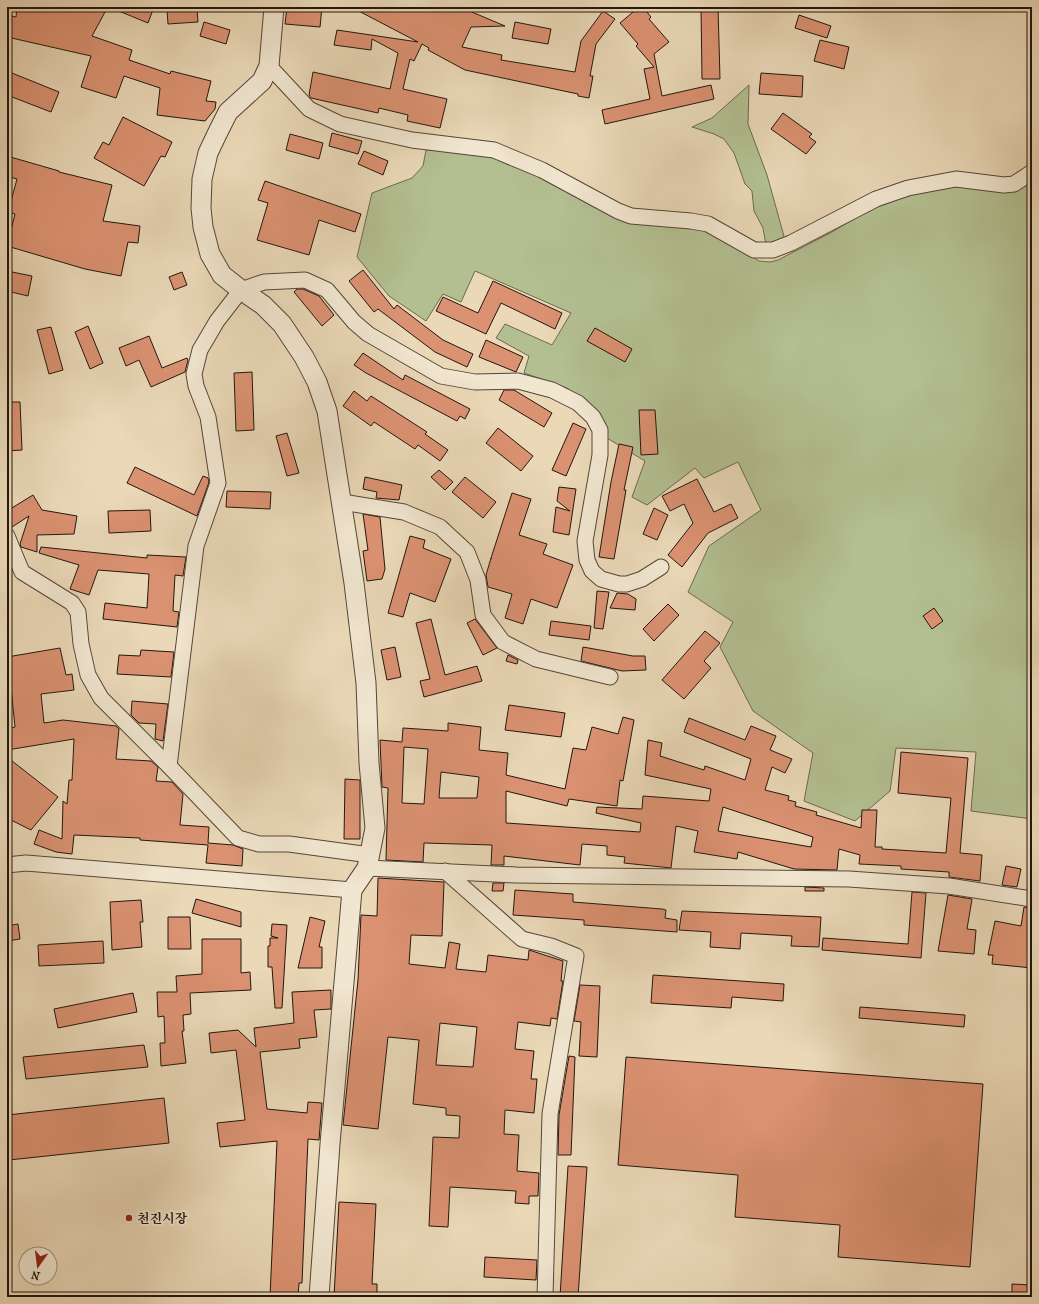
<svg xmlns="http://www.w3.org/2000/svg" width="1039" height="1304" viewBox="0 0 1039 1304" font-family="'IM FELL French Canon','Noto Serif KR',serif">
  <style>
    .green { fill: #b3bf91; stroke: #6b6a50 }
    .building { fill: #db9272; stroke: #23160e; fill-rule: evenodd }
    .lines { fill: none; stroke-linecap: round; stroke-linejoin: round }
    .minor-casing { stroke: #554638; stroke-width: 17 }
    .tertiary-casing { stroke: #554638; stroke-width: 21 }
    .minor { stroke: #f1e6d0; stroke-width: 15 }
    .tertiary { stroke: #f1e6d0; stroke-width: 19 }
    .poi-dot { fill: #8f2418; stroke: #f1e6d0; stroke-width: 1.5 }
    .labels { text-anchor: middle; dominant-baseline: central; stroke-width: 4; stroke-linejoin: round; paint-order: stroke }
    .poi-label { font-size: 13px; font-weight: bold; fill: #23160e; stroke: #f1e6d0; text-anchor: start }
  </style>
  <rect width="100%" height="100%" fill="#ead8b7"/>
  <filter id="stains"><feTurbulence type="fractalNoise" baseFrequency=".005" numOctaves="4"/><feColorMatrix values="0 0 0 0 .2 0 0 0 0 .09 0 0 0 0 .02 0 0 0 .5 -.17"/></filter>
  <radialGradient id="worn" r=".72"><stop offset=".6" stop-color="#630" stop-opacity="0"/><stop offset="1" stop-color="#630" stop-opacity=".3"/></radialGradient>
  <g class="green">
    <polygon points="749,85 748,124 767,175 785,240 766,245 763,228 754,211 752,191 745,184 734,153 724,139 714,134 692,127 712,118"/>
    <polygon points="456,149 496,157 563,186 680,225 713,232 759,261 770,262 778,260 832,232 867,211 921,190 1032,180 1032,819 971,811 976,752 896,748 890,791 855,821 804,801 813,753 753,711 720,647 733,622 688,592 709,546 761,510 738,462 704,478 695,468 647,505 632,497 645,461 607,438 595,409 567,388 524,373 529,356 496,338 505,324 552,345 571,313 475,271 461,302 443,294 426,321 389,296 357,257 372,193 412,178 423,166 426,150"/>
  </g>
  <g class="building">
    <polygon points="17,7 96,7 105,12 92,36 132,50 129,60 170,74 171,71 211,81 206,101 216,102 215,109 205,121 157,115 160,88 124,76 116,98 81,87 91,56 7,37 7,15 16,17"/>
    <polygon points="109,7 154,7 148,23"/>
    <polygon points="287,7 322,7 320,27 285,24"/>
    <polygon points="351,7 460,7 505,26 471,27 462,47 502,55 501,60 575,72 581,41 603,11 615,19 596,44 590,76 593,76 589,98 578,96 578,94 465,70 428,50 429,48 422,44 414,61 410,59 403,89 447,99 440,128 407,121 408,115 379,108 378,113 311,98 309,95 313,72 390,89 398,53 372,39 371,50 334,45 337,30 418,42"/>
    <polygon points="639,7 643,7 651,17 649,19 669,42 654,54 662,96 711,85 714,99 605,124 602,110 650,99 644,69 654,67 636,46 638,44 620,23"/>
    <polygon points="701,7 718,7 720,79 702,79"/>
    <polygon points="197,8 198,22 168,24 167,10"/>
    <polygon points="799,15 831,26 827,38 795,28"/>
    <polygon points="204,22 230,30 226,44 200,36"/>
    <polygon points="515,22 551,29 548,44 512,38"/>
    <polygon points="820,40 849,47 844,69 814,61"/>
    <polygon points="7,71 59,92 51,112 7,95"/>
    <polygon points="761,73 803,76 802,97 759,94"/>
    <polygon points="783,113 812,134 809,137 816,142 806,154 771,129"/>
    <polygon points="123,117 172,142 165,157 161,156 144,186 94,158 103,142 109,145"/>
    <polygon points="332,133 362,141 358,154 329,146"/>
    <polygon points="290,134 323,143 319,159 286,150"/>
    <polygon points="364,151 388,161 383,175 358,164"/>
    <polygon points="7,156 59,171 59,172 112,185 103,221 140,226 138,243 128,242 121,276 85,269 7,246 15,214 8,212 17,179 7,176"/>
    <polygon points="265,181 361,214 355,232 319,220 309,255 257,240 268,203 258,200"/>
    <polygon points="363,270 394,309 397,305 443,340 473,354 467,367 435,352 378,309 374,312 349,281"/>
    <polygon points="7,271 32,276 28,296 7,291"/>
    <polygon points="182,272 187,285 174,290 169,277"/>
    <polygon points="493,281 562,313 555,329 501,303 486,334 436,311 443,297 478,313"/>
    <polygon points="297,289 303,289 319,296 334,315 322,326 294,292"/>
    <polygon points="88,326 103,363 90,369 75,332"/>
    <polygon points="51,327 63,370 49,374 37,330"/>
    <polygon points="595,328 632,349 625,362 587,341"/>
    <polygon points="149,336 162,368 187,358 188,360 185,372 151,387 139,360 126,366 119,348"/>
    <polygon points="486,340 523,357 516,372 479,357"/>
    <polygon points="363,353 403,380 405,375 470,409 465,419 460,416 457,421 366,373 354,365"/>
    <polygon points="252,372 254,430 236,431 234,373"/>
    <polygon points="504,390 514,390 552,413 544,427 499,400"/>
    <polygon points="354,391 367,401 371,396 427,432 425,434 448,450 440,461 418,445 415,449 374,422 371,426 343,406"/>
    <polygon points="7,402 20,402 22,450 7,451"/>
    <polygon points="639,410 655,410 658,454 641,455"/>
    <polygon points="573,423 586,429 566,476 552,470"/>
    <polygon points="498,428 533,456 521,471 486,443"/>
    <polygon points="287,433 299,473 287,476 276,436"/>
    <polygon points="619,444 633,447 624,490 626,490 614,559 599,557 611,482"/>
    <polygon points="135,467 194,495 203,476 208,478 209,482 197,516 127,483"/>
    <polygon points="439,470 453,482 445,490 431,477"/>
    <polygon points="365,477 402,485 399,500 376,498 377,492 363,489"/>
    <polygon points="465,477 496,502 483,518 452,492"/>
    <polygon points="697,479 714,512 731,504 738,518 708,533 682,567 668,555 693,523 684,504 670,511 662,496"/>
    <polygon points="559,487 576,489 569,535 553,532 556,507 570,511 557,501"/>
    <polygon points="227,491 271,492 270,509 226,507"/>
    <polygon points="512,493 531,499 519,535 547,544 543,554 573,565 557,608 531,599 523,624 505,618 512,594 488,587 486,575 491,558 492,559 491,558"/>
    <polygon points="33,495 42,510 77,516 74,534 37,535 37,552 21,547 20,544 29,516 12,527 7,519 7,511"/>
    <polygon points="654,508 668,515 657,540 643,534"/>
    <polygon points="150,510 151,531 109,533 108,511"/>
    <polygon points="363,514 380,517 385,569 382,579 367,581 363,551 368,550"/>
    <polygon points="410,536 425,540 423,548 451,559 435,602 410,593 403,617 388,613"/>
    <polygon points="41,547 147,558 147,555 186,557 183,576 175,575 173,611 179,612 177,627 103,619 105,603 147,608 149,574 98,570 89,595 70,589 79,565 39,553"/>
    <polygon points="597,591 609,592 603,629 594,628"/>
    <polygon points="617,593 628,594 636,599 635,610 610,608"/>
    <polygon points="668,604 679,615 654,641 643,629"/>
    <polygon points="934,608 943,621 932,629 923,616"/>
    <polygon points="431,619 445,675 477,666 482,681 424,697 420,681 430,679 416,623"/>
    <polygon points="475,619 497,648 483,655 467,623"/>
    <polygon points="551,621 591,626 589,640 549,635"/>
    <polygon points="705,631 720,643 704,661 711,668 684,699 662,680"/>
    <polygon points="395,647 401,677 387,680 381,650"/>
    <polygon points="583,647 633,656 645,656 646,670 622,671 581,661"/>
    <polygon points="60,648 66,675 72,674 74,690 41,694 44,723 63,720 116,726 119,729 116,759 151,761 158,767 156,781 172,782 183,794 180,825 209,827 208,843 233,845 243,849 242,866 206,863 208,845 140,840 140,838 74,835 72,854 56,852 34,844 39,830 62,839 63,801 67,804 69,780 72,780 74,739 7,750 7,729 15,727 9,668 7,669 7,657"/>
    <polygon points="141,650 174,652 171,677 117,674 119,655 140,656"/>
    <polygon points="508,655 518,660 517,664 506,661"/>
    <polygon points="132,701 168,704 163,741 155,739 156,724 139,723 131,715"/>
    <polygon points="509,705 565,713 561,737 505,730"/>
    <path d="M623 717 634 720 623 781 620 780 617 806 569 799 567 806 506 791V823L640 832 641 823 596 813 597 807 642 809 643 796 709 801 711 789 645 775 648 740 662 743 660 756 704 770 705 766 745 780 751 759 684 732 689 718 745 740 751 726 776 736 770 750 792 759 785 773 772 767 765 790 789 796 788 800 796 802 795 806 817 812 816 815 861 828 862 810H877L875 847H882V849L946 853 951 798 898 793 901 752 968 758 960 853 982 855 980 881 949 877V872L901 869V866L859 864 860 855 839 849 837 870 794 869 738 852 737 859 694 852 698 831 676 826 671 868 624 863 625 857 607 855V846L582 844 580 865 504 856V865H491L492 845 424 843 423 862 386 860 388 788 382 787 380 740 402 742 403 728 448 731V723L481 727 479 750 508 753 506 775 565 789 573 748 586 750 592 727 618 734ZM404 747 428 749 424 804 402 803ZM441 772 479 777 477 798H439ZM723 807 813 837 811 847 718 831Z"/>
    <polygon points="7,757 58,797 31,830 7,818"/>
    <polygon points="345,779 360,780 360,839 344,839"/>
    <polygon points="1006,866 1021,869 1017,887 1002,885"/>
    <path d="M378 878 444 882 442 936 411 935 409 964 445 968 449 942 460 944 456 969 486 972 488 955 528 960 529 950 563 961 561 981H563L557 1019 551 1018 550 1026 518 1022 515 1049 534 1051 531 1079H537L534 1113 505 1110 504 1134 519 1135 517 1171 539 1173 538 1196H529V1204L515 1203 516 1191 450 1187 448 1227 429 1226 433 1137 459 1138 460 1116 446 1115V1108L413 1104 419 1040 388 1037 378 1129 343 1125 358 980 361 915 377 916ZM440 1023 477 1027 473 1067 436 1065Z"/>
    <polygon points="493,883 504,883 503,891 492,891"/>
    <polygon points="805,887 824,888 824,891 805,891"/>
    <polygon points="515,890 573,894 573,902 662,909 666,910 665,918 677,920 677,932 584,925 584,920 513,915"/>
    <polygon points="912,892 926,893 921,958 822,950 823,938 908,944"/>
    <polygon points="948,895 972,899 967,929 976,930 974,954 938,951"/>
    <polygon points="196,899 241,912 241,927 192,913"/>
    <polygon points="141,900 143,922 140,922 142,947 112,950 110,902"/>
    <polygon points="1024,907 1032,908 1032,968 992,964 993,955 988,955 995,921 1021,926"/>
    <polygon points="682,911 821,917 819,947 791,946 792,936 741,933 740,949 710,947 711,932 679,930"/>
    <polygon points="168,917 190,917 191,949 168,949"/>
    <polygon points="310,917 325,921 319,947 322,947 322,968 298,968"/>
    <polygon points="18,924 20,939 7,941 7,926"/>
    <polygon points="272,924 287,925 282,1008 275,1008 272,967 268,967 268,946 270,946 270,938 278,938 271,936"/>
    <polygon points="202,939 241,939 241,973 250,972 251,990 190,993 191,1014 183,1015 184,1031 182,1031 186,1063 161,1066 160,1043 165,1043 164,1016 158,1017 157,992 177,992 176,976 202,974"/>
    <polygon points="103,941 104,963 39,966 38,945"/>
    <polygon points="653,975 784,984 783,1001 732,997 731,1008 651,1003"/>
    <polygon points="580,985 600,986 597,1057 579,1056 581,1022 574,1021"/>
    <polygon points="331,990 331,1009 314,1010 317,1037 299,1039 300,1048 260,1052 267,1109 307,1113 308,1102 322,1103 319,1140 308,1139 302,1283 299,1283 298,1297 270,1297 277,1141 220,1147 217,1123 245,1120 236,1050 211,1053 209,1033 238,1030 256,1047 254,1028 294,1023 292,992"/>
    <polygon points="133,993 137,1012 58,1028 54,1009"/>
    <polygon points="860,1007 965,1015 964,1027 859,1018"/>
    <polygon points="144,1045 148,1067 26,1079 23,1057"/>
    <polygon points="569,1056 575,1057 571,1155 558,1155 559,1115"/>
    <polygon points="626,1057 983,1084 970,1267 838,1257 840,1225 735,1217 738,1175 618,1165"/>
    <polygon points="164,1098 169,1143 9,1160 7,1115"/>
    <polygon points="568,1166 587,1167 578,1297 560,1297"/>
    <polygon points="339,1202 376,1204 372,1284 377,1284 377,1297 334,1297"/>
    <polygon points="485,1257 537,1260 536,1280 484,1277"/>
    <polygon points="1012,1284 1032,1285 1032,1297 1012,1297"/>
  </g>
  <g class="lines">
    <defs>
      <g id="minor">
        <polyline points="269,66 309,109 340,124 412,140 494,150 542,170 618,211 631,216 691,221 708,224 754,250 773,250 791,243 876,199 908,188 956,179 1004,185 1014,184 1032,172"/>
        <polyline points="342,502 404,512 440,527 467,552 478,580 483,615 503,642 536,659 610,677"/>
        <polyline points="7,536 22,572 72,603 78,612 81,644 88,675 101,698 169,766 238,838 259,844 289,844 370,855"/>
        <polyline points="169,766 196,546 218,483 208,417 196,386 194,374 200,350 217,321 241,290 264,282 305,280 327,290 354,322 368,334 441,376 475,382 518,381 552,390 578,403 593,417 600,430 600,455 585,541 587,560 592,571 601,579 619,584 627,584 642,579 661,567"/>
        <polyline points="7,865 26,863 352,890"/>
        <polyline points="367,868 516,875 849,879 949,886 1032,899"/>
        <polyline points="445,871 522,939 551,946 576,956 550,1114 545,1297"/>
      </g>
      <polyline id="tertiary" points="274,7 269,66 262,81 228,112 217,134 208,153 202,179 201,208 203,227 210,254 222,275 241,290 263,305 282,324 304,357 317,382 327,411 354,583 366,683 369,763 375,828 367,868 352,890 330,1144 319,1297"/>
    </defs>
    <use href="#minor" class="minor-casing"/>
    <use href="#tertiary" class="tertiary-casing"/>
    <use href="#minor" class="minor"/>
    <use href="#tertiary" class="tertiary"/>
  </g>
  <circle class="poi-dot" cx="129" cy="1218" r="4"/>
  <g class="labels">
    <g class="poi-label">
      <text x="137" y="1218">천진시장</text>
    </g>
  </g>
  <rect width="1039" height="1304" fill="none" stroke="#ead8b7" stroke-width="24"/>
  <rect x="8" y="8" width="1023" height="1288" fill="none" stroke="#23160e" stroke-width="2"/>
  <rect x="12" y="12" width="1015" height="1280" fill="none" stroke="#23160e"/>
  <g transform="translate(38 1266) rotate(194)"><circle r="19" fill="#f1e6d0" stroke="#9f9382"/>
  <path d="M0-3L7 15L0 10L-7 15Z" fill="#8f2418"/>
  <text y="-6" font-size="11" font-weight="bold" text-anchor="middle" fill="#23160e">N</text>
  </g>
  <rect width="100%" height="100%" filter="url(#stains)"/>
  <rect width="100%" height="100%" fill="url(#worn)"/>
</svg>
